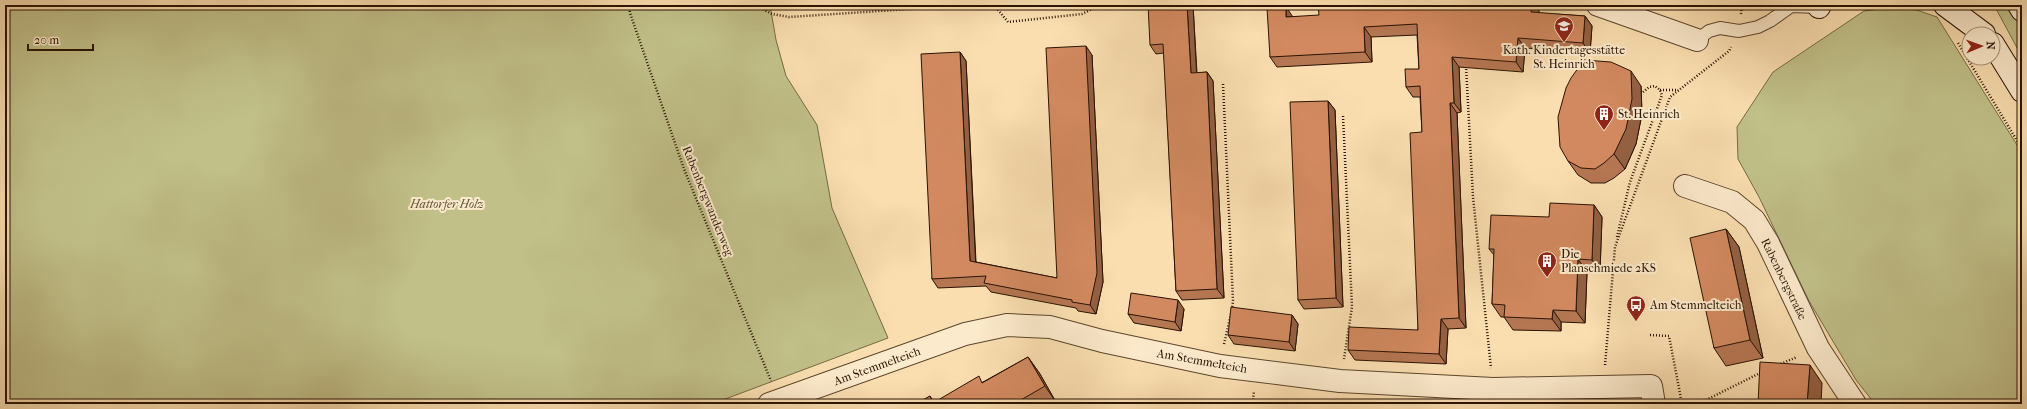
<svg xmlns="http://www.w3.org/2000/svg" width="2027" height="409" viewBox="0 0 2027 409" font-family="'IM FELL French Canon',serif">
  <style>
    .green { fill: #c1c089; stroke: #756a46 }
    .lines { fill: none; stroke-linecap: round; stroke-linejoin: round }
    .service-casing { stroke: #5d462e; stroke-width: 14 }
    .minor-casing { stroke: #5d462e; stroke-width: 24 }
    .secondary-casing { stroke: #291303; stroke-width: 24 }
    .path { stroke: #291303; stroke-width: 2.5; stroke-dasharray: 1 2; stroke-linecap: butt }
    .service { stroke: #fceacc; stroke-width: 12 }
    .minor { stroke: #fceacc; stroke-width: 22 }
    .secondary { stroke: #fceacc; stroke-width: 22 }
    .wall { fill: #b57652; stroke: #291303 }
    .shaded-wall { fill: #936042; stroke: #291303 }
    .building { fill: #d2895f; stroke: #291303 }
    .labels { text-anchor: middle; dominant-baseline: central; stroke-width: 4; stroke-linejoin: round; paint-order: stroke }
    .poi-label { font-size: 12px; fill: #291303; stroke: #fceacc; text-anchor: start }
    .street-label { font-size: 12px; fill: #291303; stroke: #fceacc }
    .park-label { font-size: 12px; font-style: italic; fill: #5e5032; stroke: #fceacc }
  </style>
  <rect width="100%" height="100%" fill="#fadeb0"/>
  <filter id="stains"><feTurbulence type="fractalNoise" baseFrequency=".005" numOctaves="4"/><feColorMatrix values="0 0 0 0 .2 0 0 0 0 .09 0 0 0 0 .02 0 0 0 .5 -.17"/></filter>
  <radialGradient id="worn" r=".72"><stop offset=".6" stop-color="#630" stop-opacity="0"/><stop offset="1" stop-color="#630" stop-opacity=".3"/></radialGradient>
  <g class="green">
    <polygon points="5,5 770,5 776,40 786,76 817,125 832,208 888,338 712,404 5,404"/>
    <polygon points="1994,5 2010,5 2022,28 2022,57"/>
    <polygon points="1905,6 1937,17 2022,153 2022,404 1875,404 1856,380 1809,301 1759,197 1738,159 1737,127 1773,72 1864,11"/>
  </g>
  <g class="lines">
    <defs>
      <polyline id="service" points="1697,40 1709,31 1720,28 1739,31 1758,27 1770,21 1791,6 1819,7"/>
      <g id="minor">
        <polyline points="1598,5 1697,40"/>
        <polyline points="1685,186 1732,202 1754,220 1768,243 1818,348 1855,404"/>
        <polyline points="769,404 965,334 1007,325 1050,327 1102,341 1220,366 1340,381 1493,389 1651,386 1654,404"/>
      </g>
      <g id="secondary">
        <polyline points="1945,5 1984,34"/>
        <polyline points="2019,5 2022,10"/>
        <polyline points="1819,7 1820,5"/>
        <polyline points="1993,44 2022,91"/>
      </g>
    </defs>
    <use href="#service" class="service-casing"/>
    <use href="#minor" class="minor-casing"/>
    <use href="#secondary" class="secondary-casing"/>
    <g class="path">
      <polyline points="629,5 630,13 684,169 771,381"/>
      <polyline points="755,5 772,14 789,17 971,5"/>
      <polyline points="994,5 1008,22 1082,14 1100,5"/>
      <polyline points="1741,14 1742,5"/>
      <polyline points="1958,43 2022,149"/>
      <polyline points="1466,66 1473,197 1491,368"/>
      <polyline points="1223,84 1233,301 1232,309"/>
      <polyline points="1660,90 1678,90"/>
      <polyline points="1343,116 1352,307 1344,359"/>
      <polyline points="1617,237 1630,182 1662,95 1660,90 1655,86 1649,87 1642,93"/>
      <polyline points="1650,335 1669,336 1682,404"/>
      <polyline points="1224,344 1231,314"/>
      <polyline points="1605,365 1615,247 1670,97 1729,51 1731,47"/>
      <polyline points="1778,365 1797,357"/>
      <polyline points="1249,404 1253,400 1254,391"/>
      <polyline points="1698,404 1762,372"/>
    </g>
    <use href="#service" class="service"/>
    <use href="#minor" class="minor"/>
    <use href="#secondary" class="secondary"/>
  </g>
  <g class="wall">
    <polygon points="1193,5 1197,73 1207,72 1213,81 1224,298 1182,300 1176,291 1164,53 1156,54 1150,45"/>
    <polygon points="1286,7 1292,17 1539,9 1539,13 1585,16 1592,26 1590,53 1525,48 1523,72 1459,67 1461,112 1457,113 1466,328 1448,329 1446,364 1355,360 1348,350 1418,330 1422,132 1420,97 1413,97 1406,87 1419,69 1417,35 1371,37 1372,62 1277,67 1270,57"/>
    <polygon points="960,52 966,61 976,262 1057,278 1092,55 1103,282 1096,314 1078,311 1076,308 991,292 986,286 938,288 932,279"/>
    <polygon points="1641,86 1642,114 1636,144 1625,169 1614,178 1605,183 1591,183 1578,175 1568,161"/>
    <polygon points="1328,101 1335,110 1343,307 1304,309 1298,300"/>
    <polygon points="1594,205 1602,217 1600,272 1587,272 1585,323 1561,322 1561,331 1513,330 1504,317 1501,317 1492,304 1494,255 1489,249 1549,217"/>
    <polygon points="1726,229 1739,247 1763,358 1726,366 1714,348"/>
    <polygon points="1184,309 1181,331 1134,323 1128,314"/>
    <polygon points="1292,315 1298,324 1295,351 1234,344 1228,335"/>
    <polygon points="1028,357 1040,374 1057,404 916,404 930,396 934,402 983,382"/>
  </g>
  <g class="shaded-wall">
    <polygon points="1187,5 1193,5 1197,82 1191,73"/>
    <polygon points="1532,5 1536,5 1539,9 1538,22 1531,12"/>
    <polygon points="1286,7 1293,17 1286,17"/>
    <polygon points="1585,16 1592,26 1590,53 1583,43"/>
    <polygon points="1364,27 1371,37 1372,62 1365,52"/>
    <polygon points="1518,38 1525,48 1523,72 1516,62"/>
    <polygon points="1086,46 1092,55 1103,282 1096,314 1090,305"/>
    <polygon points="960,52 966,61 976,270 970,261"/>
    <polygon points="1452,57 1459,67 1461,112 1454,103"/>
    <polygon points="1631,71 1641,86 1642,114 1636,144 1625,169 1614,154"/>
    <polygon points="1207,72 1213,81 1224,298 1217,289"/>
    <polygon points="1328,101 1335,110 1343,307 1336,298"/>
    <polygon points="1450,103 1457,113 1466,328 1459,318"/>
    <polygon points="1594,205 1602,217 1600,272 1592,260"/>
    <polygon points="1726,229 1739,247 1763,358 1750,340"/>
    <polygon points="1578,259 1587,272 1585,323 1576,311"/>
    <polygon points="1178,300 1184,309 1181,331 1175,322"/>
    <polygon points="1553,310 1561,322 1561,331 1552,319"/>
    <polygon points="1292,315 1298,324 1295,351 1289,342"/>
    <polygon points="1441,319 1448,329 1446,364 1439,354"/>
    <polygon points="1028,357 1040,374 1057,404 1045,386"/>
    <polygon points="1810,365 1822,383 1821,404 1807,404"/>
  </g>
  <g class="building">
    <polygon points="1148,5 1187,5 1191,73 1207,72 1217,289 1176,291 1163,44 1150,45"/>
    <polygon points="1318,5 1532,5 1531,12 1585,16 1583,43 1518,38 1516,62 1452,57 1454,103 1450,103 1459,318 1441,319 1439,354 1348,350 1349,327 1418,330 1410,133 1422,132 1420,86 1406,87 1405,69 1419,69 1417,24 1364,27 1365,52 1270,57 1267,8 1286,7 1286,17 1319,15"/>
    <polygon points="1086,46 1097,273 1090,305 1072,302 1072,300 984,283 986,276 932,279 921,54 960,52 970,261 1057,278 1046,48"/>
    <polygon points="1584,60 1611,62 1631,71 1632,99 1626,129 1614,154 1604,163 1595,169 1581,168 1568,161 1560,147 1558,117 1566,88 1571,78"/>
    <polygon points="1328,101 1336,298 1298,300 1290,102"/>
    <polygon points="1550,203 1594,205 1592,260 1578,259 1576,311 1553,310 1552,319 1504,317 1505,305 1492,304 1494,249 1489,249 1491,215 1549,217"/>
    <polygon points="1726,229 1750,340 1714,348 1690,238"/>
    <polygon points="1131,293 1178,300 1175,322 1128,314"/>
    <polygon points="1231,307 1292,315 1289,342 1228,335"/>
    <polygon points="1028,357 1045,386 1014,404 916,404 930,396 933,403 979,376 982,383"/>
    <polygon points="1760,362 1810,365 1807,404 1758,404"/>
    <polygon points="1155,400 1160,404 1152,404"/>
  </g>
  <defs>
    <symbol id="school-pin" viewBox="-11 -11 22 30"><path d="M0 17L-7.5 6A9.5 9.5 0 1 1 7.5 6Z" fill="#8f2418" stroke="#fceacc"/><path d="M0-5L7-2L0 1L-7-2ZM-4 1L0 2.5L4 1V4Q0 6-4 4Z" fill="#fff"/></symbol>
    <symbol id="building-pin" viewBox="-11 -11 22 30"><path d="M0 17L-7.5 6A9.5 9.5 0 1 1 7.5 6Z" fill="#8f2418" stroke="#fceacc"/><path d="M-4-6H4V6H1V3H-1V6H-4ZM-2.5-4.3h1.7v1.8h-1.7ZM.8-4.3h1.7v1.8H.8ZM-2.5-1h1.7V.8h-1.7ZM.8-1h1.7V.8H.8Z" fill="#fff"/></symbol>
    <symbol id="bus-pin" viewBox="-11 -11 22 30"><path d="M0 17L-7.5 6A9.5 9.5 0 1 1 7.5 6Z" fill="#8f2418" stroke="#fceacc"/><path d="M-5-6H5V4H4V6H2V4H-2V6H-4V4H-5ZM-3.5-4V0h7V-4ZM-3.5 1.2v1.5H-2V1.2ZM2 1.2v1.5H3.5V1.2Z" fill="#fff"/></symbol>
  </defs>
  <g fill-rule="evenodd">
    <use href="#school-pin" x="1553" y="15" width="22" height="30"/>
    <use href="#building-pin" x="1593" y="103" width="22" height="30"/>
    <use href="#building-pin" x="1536" y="250" width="22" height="30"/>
    <use href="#bus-pin" x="1625" y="294" width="22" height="30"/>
  </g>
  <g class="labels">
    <g class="poi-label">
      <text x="1564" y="50" text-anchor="middle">Kath. Kindertagesstätte<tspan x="1564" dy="14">St. Heinrich</tspan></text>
      <text x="1618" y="114">St. Heinrich</text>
      <text x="1561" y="254">Die<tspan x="1561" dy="14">Planschmiede 2KS</tspan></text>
      <text x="1650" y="305">Am Stemmelteich</text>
    </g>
    <g class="street-label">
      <text transform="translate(708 201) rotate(68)">Rabenbergwanderweg</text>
      <text transform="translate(1784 279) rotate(64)">Rabenbergstraße</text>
      <text transform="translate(1202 361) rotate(10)">Am Stemmelteich</text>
      <text transform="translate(877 366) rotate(-20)">Am Stemmelteich</text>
    </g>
    <g class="park-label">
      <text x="447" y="204">Hattorfer Holz</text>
    </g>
  </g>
  <rect width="2027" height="409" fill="none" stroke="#fadeb0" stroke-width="20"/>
  <rect x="6" y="6" width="2015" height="397" fill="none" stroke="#291303" stroke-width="2"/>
  <rect x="10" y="10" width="2007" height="389" fill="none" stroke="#291303"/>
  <g transform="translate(1981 46) rotate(88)"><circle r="19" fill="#fceacc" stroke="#a8947c"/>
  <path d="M0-3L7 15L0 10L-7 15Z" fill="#8f2418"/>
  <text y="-6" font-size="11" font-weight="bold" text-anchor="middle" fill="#291303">N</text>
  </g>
  <path d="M28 44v6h65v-6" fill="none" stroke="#291303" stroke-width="2"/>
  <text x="34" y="44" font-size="12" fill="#291303" stroke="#fceacc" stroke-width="3" paint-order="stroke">20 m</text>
  <rect width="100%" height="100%" filter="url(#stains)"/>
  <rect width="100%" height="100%" fill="url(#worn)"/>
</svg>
